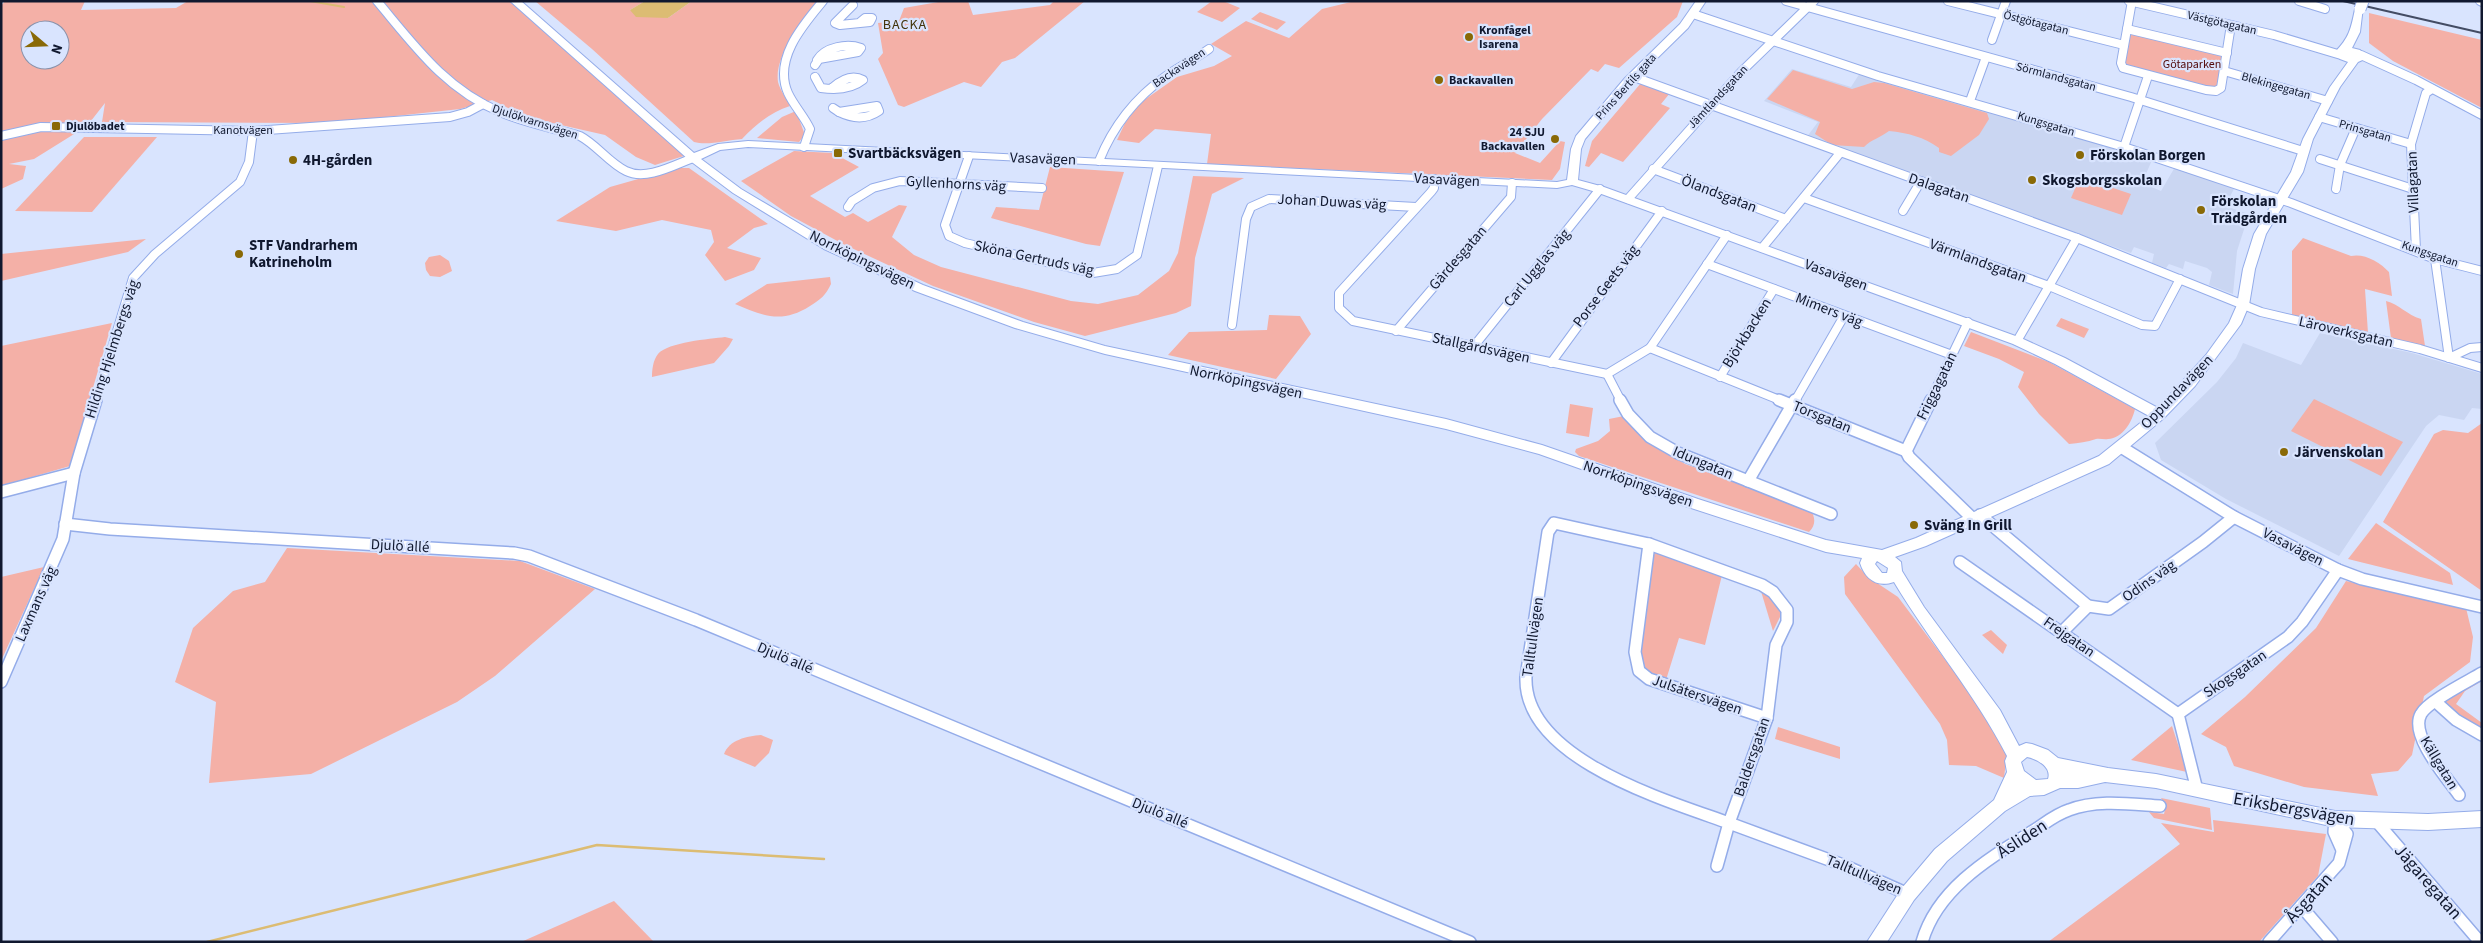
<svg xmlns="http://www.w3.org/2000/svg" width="2483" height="943" viewBox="0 0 2483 943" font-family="'Source Sans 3',sans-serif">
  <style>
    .built { fill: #cad6f2 }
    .green { fill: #f4b0a7; fill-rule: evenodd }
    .water { fill: #dcbc73 }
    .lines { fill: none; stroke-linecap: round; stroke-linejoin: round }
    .stream-far1 { stroke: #dcbc73; stroke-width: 2 }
    .stream { stroke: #dcbc73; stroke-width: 2.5 }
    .street-far1-casing { stroke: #94ace9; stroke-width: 10 }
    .street-casing { stroke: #94ace9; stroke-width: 14 }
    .secondary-casing { stroke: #94ace9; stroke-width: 2 }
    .street-far1 { stroke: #fff; stroke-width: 8 }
    .street { stroke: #fff; stroke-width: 11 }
    .secondary { fill: #fff; fill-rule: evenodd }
    .rail { stroke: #434c64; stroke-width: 2 }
    .secondary-bridge-casing { stroke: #94ace9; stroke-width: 13; stroke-linecap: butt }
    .secondary-bridge { stroke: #fff; stroke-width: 11 }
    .poi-dot { fill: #896906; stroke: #d9e4fe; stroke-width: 2 }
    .labels { text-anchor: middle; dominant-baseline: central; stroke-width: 4.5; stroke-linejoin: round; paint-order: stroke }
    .far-street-label { font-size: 12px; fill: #10182f; stroke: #d9e4fe }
    .far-poi-label { font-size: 12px; font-weight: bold; fill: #10182f; stroke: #d9e4fe; text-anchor: start }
    .far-park-label { font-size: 12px; fill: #520909; stroke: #d9e4fe }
    .far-neighbourhood-label { font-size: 14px; letter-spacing: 1px; fill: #43340b; stroke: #d9e4fe }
    .poi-label { font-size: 15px; font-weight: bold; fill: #10182f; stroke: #d9e4fe; text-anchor: start }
    .street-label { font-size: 15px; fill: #10182f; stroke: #d9e4fe }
    .near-street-label { font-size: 18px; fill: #10182f; stroke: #d9e4fe }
  </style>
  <rect width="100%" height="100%" fill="#d9e4fe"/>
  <g class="built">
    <polygon points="1792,69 1851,87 1860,73 2116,148 2152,160 2142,183 2161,191 2175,167 2235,187 2225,206 2249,214 2237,251 2233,294 2209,285 2212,272 2207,268 2185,261 2183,269 2169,264 2166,268 2152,263 2154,254 2134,247 2131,253 1850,151 1806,138 1818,122 1764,101"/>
    <polygon points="2320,333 2412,353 2482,374 2482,409 2472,408 2464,420 2439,415 2426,426 2339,556 2226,499 2161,460 2155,443 2217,382 2236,358 2243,343 2301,365"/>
  </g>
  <g class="green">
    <path d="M5 1H85L81 10 176 8 188 1H510L687 155 655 165 636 157 605 135 539 120 522 115 492 100 460 109 331 123 102 122 105 103 87 126 34 159 9 164 26 166 23 179 1 189V6ZM30 30H60V60H30Z"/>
    <path d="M535 1H645L630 10 668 18 692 1H819C803 19 774 56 778 82 780 90 786 98 790 106 771 112 756 124 742 139 726 140 708 146 694 142L592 49Z"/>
    <polygon points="944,1 968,1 973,15 1050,5 1054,1 1085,1 1015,58 1002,62 981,87 964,82 904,107 898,105 878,59 883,53 878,23 899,21 904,8"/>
    <polygon points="1212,1 1223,1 1240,8 1222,22 1197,12"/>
    <polygon points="1355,1 1683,1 1677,17 1619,68 1605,64 1598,72 1591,69 1542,119 1515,153 1540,163 1560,141 1565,142 1560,169 1552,180 1207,164 1211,134 1155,129 1139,143 1117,140 1125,123 1140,103 1177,77 1214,66 1232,56 1211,44 1246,21 1289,38 1322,9"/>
    <polygon points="1260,12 1286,22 1277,30 1251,19"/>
    <polygon points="2369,13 2482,40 2482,108 2393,61 2369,43"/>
    <polygon points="2130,33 2225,53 2218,87 2210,88 2130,68 2124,64"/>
    <path d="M1793 70 1852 89 1874 82 1884 83 1987 113 1989 119 1979 135 1951 156 1939 152V148C1924 137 1908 133 1889 131 1880 138 1872 139 1864 147L1832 145 1815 134 1820 122 1767 99Z"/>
    <polygon points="1641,83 1670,93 1661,104 1670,108 1623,162 1601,153 1589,167 1585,166 1592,141"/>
    <polygon points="796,111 805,135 799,142 757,138 782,117"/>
    <polygon points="84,137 157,137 92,212 15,211"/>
    <polygon points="794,151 833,153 859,167 810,196 845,217 853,213 868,222 899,205 907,206 892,237 914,255 941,267 1071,301 1098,304 1138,295 1169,271 1178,253 1193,176 1244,178 1212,194 1195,258 1191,306 1176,313 1085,336 1034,322 933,286 843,244 791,216 741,181"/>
    <polygon points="1050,167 1124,172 1100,246 1086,244 991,218 996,207 1039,210"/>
    <polygon points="677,168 689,168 768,224 754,228 727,248 761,258 754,270 725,281 705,255 714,242 711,230 662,220 616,231 556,221 610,187"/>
    <polygon points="2080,177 2131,194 2122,215 2071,198"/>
    <path d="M2303 238 2351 256C2364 253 2380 262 2389 272L2392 296 2365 289 2368 333 2292 315V251Z"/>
    <polygon points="146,239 128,252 1,281 1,254"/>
    <polygon points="440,255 449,261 452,271 440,277 430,276 426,270 425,263 429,257"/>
    <path d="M830 277 831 284C826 295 820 300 810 306 782 324 763 316 735 304L767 284Z"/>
    <path d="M2386 301C2399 304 2407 315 2421 319L2425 346 2391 338Z"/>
    <polygon points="1269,315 1300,316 1311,334 1276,379 1168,355 1189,332 1267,330"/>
    <polygon points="2061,318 2089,329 2084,338 2056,326"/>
    <polygon points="112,323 70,466 1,486 1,346"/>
    <path d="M1971 332 2049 362 2135 409C2132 422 2123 438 2108 439 2104 440 2100 438 2096 439 2087 442 2079 443 2069 444L2039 414 2018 387 2024 372 1999 359 1964 346Z"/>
    <path d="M725 337 733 339 729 346 714 363 652 377C652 370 653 360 658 354 668 342 710 339 725 337Z"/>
    <polygon points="2314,399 2403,442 2381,476 2291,431"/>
    <polygon points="1570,404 1593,408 1589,437 1566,433"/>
    <path d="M1624 416 1643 436 1685 464 1809 507C1815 516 1817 524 1809 532L1579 456 1575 452 1576 449 1598 441 1610 431 1609 419Z"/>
    <polygon points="2482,423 2482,591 2383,522 2434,434 2443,430 2468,433"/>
    <polygon points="2376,523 2450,573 2453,585 2348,559"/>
    <polygon points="287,548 520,561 595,589 495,676 457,702 311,774 209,783 216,702 175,682 193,628 233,591 265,582"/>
    <polygon points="1655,549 1722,575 1705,645 1679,638 1666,680 1642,671 1639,653"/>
    <polygon points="1856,564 1868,577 1898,597 1998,730 2007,753 2004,778 1976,766 1949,765 1947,740 1940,724 1845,594 1844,577"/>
    <polygon points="44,567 1,661 1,577"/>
    <polygon points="2346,581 2466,608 2473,637 2470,662 2424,696 2412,755 2398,771 2371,774 2378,796 2304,787 2234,766 2226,747 2201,734 2245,697 2316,628"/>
    <polygon points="1760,588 1772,597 1782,613 1773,631"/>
    <polygon points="1991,630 2007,645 2003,654 1982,635"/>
    <polygon points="2482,675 2482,681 2465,691 2456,704 2482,723 2482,733 2446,708 2445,702"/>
    <polygon points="2172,726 2187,772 2131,760"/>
    <polygon points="1778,727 1840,747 1840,759 1775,739"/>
    <path d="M761 735 773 740 769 753 755 767 724 754C729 740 747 736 761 735Z"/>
    <polygon points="2161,798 2210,808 2212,830 2154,818 2149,812 2164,814 2166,806"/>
    <polygon points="2213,820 2326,834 2318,876 2259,942 2048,942 2180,844 2161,823 2214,832"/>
    <polygon points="614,901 654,942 521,942"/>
  </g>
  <polygon class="water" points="645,1 692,1 668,18 636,17 630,10"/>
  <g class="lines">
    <polyline class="stream-far1" points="310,1 344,7"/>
    <polyline class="stream" points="207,942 597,845 824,859"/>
    <defs>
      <g id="street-far1">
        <path d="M377 1C414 45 445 89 500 112 525 123 553 128 580 136 597 145 609 163 626 171 646 181 674 165 693 158"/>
        <polyline points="1786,1 2131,97 2303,151"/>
        <polyline points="1948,1 2124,45"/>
        <polyline points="2129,1 2274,35 2341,55"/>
        <polyline points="2132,1 2121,63 2123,68 2206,90 2216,91 2221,88 2231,25"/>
        <polyline points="2299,1 2325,9"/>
        <polyline points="2480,1 2482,2"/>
        <polyline points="853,5 835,23 840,25 870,22 872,18 865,18 859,23"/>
        <polyline points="1693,14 1878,76 2124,147 2291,203 2435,259 2482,271"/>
        <polyline points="2127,29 2227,53"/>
        <polyline points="1992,40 2006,1"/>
        <polyline points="2361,55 2416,80 2482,115"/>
        <path d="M815 65 819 59 858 52 861 48C847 43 825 47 817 60"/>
        <polyline points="2224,71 2328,101"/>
        <path d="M815 77 821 88C835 90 852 89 863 80 852 74 841 80 832 88"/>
        <polyline points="1634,77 2077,238 2261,312 2420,349 2482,368"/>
        <polyline points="1970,101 1986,57"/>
        <path d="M877 106 879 111C866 120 853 119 839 112Z"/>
        <polyline points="833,108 839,112"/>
        <polyline points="2319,117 2411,144"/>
        <polyline points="1,136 41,127 253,131 450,117 468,112 483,104"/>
        <path d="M804 147 810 129C804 116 794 106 788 93 773 59 803 25 823 1"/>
        <polyline points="2124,147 2148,76"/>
        <polyline points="969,156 945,225 949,236 965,243 1093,273 1117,269 1137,255 1158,166"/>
        <polyline points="2320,159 2413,189"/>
        <path d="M1099 161C1113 126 1135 98 1166 76 1180 66 1195 59 1209 49"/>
        <polyline points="1653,169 1786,219"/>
        <polyline points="1434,179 1434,188 1431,192 1339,293 1339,308 1353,321 1607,374 1650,348 1727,235"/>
        <polyline points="2336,189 2340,165 2356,128"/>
        <polyline points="1804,198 2049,286 2142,325 2155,326 2180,279"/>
        <polyline points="1628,199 1741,72 1814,1"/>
        <polyline points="848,207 852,201 873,188 900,181 1042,188"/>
        <polyline points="1903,211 1921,181"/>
        <polyline points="1762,248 1840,153"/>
        <polyline points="2416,250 2411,144 2426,93 2432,89"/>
        <polyline points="2435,259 2449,358 2470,348 2482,347"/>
        <polyline points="1707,264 1952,355"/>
        <polyline points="1232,325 1246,219 1251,207 1269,199 1416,207"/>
        <polyline points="1396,331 1511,197 1512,183"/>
        <polyline points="2017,341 2077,238"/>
        <polyline points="1474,346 1600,189"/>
        <polyline points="1650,348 1782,401"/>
        <polyline points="1551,363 1662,211"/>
        <polyline points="1607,374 1621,401"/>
        <polyline points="1720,377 1774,289"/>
        <polyline points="96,401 133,278 155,254 240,182 249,162 253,131"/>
        <polyline points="1795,401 1844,316"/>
        <polyline points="1930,401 1968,322"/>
      </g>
      <g id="street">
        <polyline points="1620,400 1628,414 1650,437 1678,453 1831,514"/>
        <polyline points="1779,400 1906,451 1909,457 1972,518"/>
        <polyline points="2121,447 2234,517 2338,570 2362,579 2482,607"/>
        <polyline points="1906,451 1931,400"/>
        <polyline points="1748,481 1795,400"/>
        <polyline points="1,492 74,473"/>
        <polyline points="1980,515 2088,606"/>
        <path d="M1554 523 1649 544 1762 585 1773 592 1787 610V622L1776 645 1767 718 1729 823C1668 801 1523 759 1526 677L1548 532Z"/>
        <polyline points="65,524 110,529 514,553 529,556 696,620 1470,942"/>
        <polyline points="1649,544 1635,652 1639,671 1649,679 1767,718"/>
        <polyline points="1960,562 2178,714"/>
        <polyline points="2062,632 2088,606 2109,609 2203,542 2234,517"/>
        <polyline points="1,682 63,539 74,473 96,400"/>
        <polyline points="2437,703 2456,720 2482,735"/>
        <polyline points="2197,790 2178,714 2288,637 2302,622 2338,570"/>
        <path d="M2459 795C2447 778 2409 735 2421 714 2428 701 2469 681 2482 673"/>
        <polyline points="2335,819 2334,832 2342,850"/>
        <polyline points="2377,822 2480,942"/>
        <polyline points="1729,823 1843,865 1908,894"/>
        <polyline points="1717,866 1729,823"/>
        <polyline points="2301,906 2332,942"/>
        <path d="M1922 942C1937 889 1988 859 2033 831 2044 824 2056 814 2069 810 2097 799 2130 804 2160 806"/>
        <polyline points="2269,942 2339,863 2347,834 2335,819"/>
      </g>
      <path id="secondary" d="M510 1H521L694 153 718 144 748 141 1557 182 1567 180 1571 149 1576 136 1625 78 1680 24 1696 1H1706L1688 28 1633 82 1585 139 1581 149 1578 180 1604 187 2021 338 2065 358 2158 408 2206 355 2229 323 2237 305 2243 269 2254 234 2291 172 2303 139 2330 87 2348 62 2340 59 2335 52C2349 38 2351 29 2355 9L2363 7 2360 32 2352 48 2360 50 2367 58 2358 62 2340 87 2313 139 2303 172 2266 234 2255 269 2249 305 2241 324 2195 386 2164 418 2109 464 1926 546 1895 557 1901 562 1902 571 1924 607 2000 710 2019 746 2026 743 2032 744 2048 750 2058 758 2108 768 2156 774 2335 811 2428 814 2482 811V827L2428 830 2335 827 2156 788 2105 782 2078 788H2060L2044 795 2030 796 2005 811 1947 861 1914 900 1887 942H1867L1902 888 1935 849 1994 800 2007 772 2005 761 2007 756C1975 694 1930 642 1894 582 1877 588 1865 579 1860 563L1862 558 1826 552 1688 507 1539 454 1446 429 1105 354 1015 328 915 291 824 249 733 193 689 160ZM748 147 1557 188 1572 185 1596 192 2013 344 2055 364 2149 416 2099 456 1916 538 1882 550 1826 540 1698 499 1542 445 1446 419 1105 346 1023 322 923 285 832 243 741 189 701 159 720 150ZM1877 561 1888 568 1887 573H1882L1875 564ZM2027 757C2037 759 2052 767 2048 779L2036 780 2024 771 2021 762Z"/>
    </defs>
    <use href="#street-far1" class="street-far1-casing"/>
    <use href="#street" class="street-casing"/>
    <use href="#secondary" class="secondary-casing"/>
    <use href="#street-far1" class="street-far1"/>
    <use href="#street" class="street"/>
    <use href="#secondary" class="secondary"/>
    <polyline class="rail" points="2343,1 2482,33"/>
    <defs>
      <polyline id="secondary-bridge" points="2360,9 2363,1"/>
    </defs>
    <use href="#secondary-bridge" class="secondary-bridge-casing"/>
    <use href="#secondary-bridge" class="secondary-bridge"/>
  </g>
  <g class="poi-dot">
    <circle cx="1469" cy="37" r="5"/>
    <circle cx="1439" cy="80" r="5"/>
    <rect x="51" y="121" width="10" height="10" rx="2.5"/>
    <circle cx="1555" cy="139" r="5"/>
    <rect x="833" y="148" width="10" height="10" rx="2.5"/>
    <circle cx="2080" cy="155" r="5"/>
    <circle cx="293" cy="160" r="5"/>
    <circle cx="2032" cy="180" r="5"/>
    <circle cx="2201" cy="210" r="5"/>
    <circle cx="239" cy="254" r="5"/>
    <circle cx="2284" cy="452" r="5"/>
    <circle cx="1914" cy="525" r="5"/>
  </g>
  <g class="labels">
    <g class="far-street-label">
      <text transform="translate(2036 23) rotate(14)">Östgötagatan</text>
      <text transform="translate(2222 23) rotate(13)">Västgötagatan</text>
      <text transform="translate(1179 68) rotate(-34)">Backavägen</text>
      <text transform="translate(2056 77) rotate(15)">Sörmlandsgatan</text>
      <text transform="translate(2276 86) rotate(16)">Blekingegatan</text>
      <text transform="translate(1626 87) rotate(-48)">Prins Bertils gata</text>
      <text transform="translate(1718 97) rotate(-47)">Jämtlandsgatan</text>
      <text transform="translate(535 122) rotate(18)">Djulökvarnsvägen</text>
      <text transform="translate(2046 124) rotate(17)">Kungsgatan</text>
      <text x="243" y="130">Kanotvägen</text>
      <text transform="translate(2365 131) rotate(16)">Prinsgatan</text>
      <text transform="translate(2430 254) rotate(19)">Kungsgatan</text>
    </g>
    <g class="far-poi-label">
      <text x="1479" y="30">Kronfågel<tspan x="1479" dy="14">Isarena</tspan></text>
      <text x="1449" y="80">Backavallen</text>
      <text x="66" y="126">Djulöbadet</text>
      <text x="1545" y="132" text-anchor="end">24 SJU<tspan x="1545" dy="14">Backavallen</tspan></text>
    </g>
    <g class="far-park-label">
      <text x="2192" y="64">Götaparken</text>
    </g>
    <g class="far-neighbourhood-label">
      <text x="905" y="25">BACKA</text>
    </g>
    <g class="poi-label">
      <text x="848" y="153">Svartbäcksvägen</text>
      <text x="2090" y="155">Förskolan Borgen</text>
      <text x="303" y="160">4H-gården</text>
      <text x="2042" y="180">Skogsborgsskolan</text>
      <text x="2211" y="201">Förskolan<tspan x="2211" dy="17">Trädgården</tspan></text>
      <text x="249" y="245">STF Vandrarhem<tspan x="249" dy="17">Katrineholm</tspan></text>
      <text x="2294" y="452">Järvenskolan</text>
      <text x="1924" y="525">Sväng In Grill</text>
    </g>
    <g class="street-label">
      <text transform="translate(1043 159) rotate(2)">Vasavägen</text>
      <text transform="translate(1447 180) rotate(3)">Vasavägen</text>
      <text transform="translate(2413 182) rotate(-92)">Villagatan</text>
      <text transform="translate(956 184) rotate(3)">Gyllenhorns väg</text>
      <text transform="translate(1939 188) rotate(19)">Dalagatan</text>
      <text transform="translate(1719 194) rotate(21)">Ölandsgatan</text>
      <text transform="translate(1332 202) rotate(3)">Johan Duwas väg</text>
      <text transform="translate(1034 258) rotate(12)">Sköna Gertruds väg</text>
      <text transform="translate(1458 258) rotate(-49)">Gärdesgatan</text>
      <text transform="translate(862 260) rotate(26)">Norrköpingsvägen</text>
      <text transform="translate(1978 261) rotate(20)">Värmlandsgatan</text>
      <text transform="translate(1537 268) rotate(-51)">Carl Ugglas väg</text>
      <text transform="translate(1836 275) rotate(20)">Vasavägen</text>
      <text transform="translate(1606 286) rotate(-53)">Porse Geets väg</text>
      <text transform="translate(1829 310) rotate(21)">Mimers väg</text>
      <text transform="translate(2346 332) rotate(13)">Läroverksgatan</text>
      <text transform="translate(1747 333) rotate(-58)">Björkbacken</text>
      <text transform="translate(1481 348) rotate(12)">Stallgårdsvägen</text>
      <text transform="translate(112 349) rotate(-72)">Hilding Hjelmbergs väg</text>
      <text transform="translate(1246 382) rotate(12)">Norrköpingsvägen</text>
      <text transform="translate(1937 386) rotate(-64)">Friggagatan</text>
      <text transform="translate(2177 392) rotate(-46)">Oppundavägen</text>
      <text transform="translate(1822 417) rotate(22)">Torsgatan</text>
      <text transform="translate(1703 463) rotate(23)">Idungatan</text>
      <text transform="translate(1638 484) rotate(19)">Norrköpingsvägen</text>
      <text transform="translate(400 546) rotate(3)">Djulö allé</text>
      <text transform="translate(2293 547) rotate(27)">Vasavägen</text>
      <text transform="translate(2149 581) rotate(-35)">Odins väg</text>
      <text transform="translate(36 604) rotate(-66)">Laxmans väg</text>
      <text transform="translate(1533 637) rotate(-82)">Talltullvägen</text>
      <text transform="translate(2069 637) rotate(35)">Frejgatan</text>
      <text transform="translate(785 658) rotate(23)">Djulö allé</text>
      <text transform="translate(2235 674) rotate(-34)">Skogsgatan</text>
      <text transform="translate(1697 695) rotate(19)">Julsätersvägen</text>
      <text transform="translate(1752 757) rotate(-71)">Baldersgatan</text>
      <text transform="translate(2439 763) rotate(59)">Källgatan</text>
      <text transform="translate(1160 813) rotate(22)">Djulö allé</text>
      <text transform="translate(1864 875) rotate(23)">Talltullvägen</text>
    </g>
    <g class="near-street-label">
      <text transform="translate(2294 809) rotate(10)">Eriksbergsvägen</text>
      <text transform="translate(2022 839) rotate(-33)">Åsliden</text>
      <text transform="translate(2428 882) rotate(49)">Jägaregatan</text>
      <text transform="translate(2309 898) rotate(-48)">Åsgatan</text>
    </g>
  </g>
  <rect width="2483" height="943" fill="none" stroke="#10182f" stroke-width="5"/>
  <g transform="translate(45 45) rotate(109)"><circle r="24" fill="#d9e4fe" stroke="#8992ab"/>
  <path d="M0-4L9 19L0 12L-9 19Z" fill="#896906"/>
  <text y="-8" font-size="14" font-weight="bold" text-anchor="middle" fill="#10182f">N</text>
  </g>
</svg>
